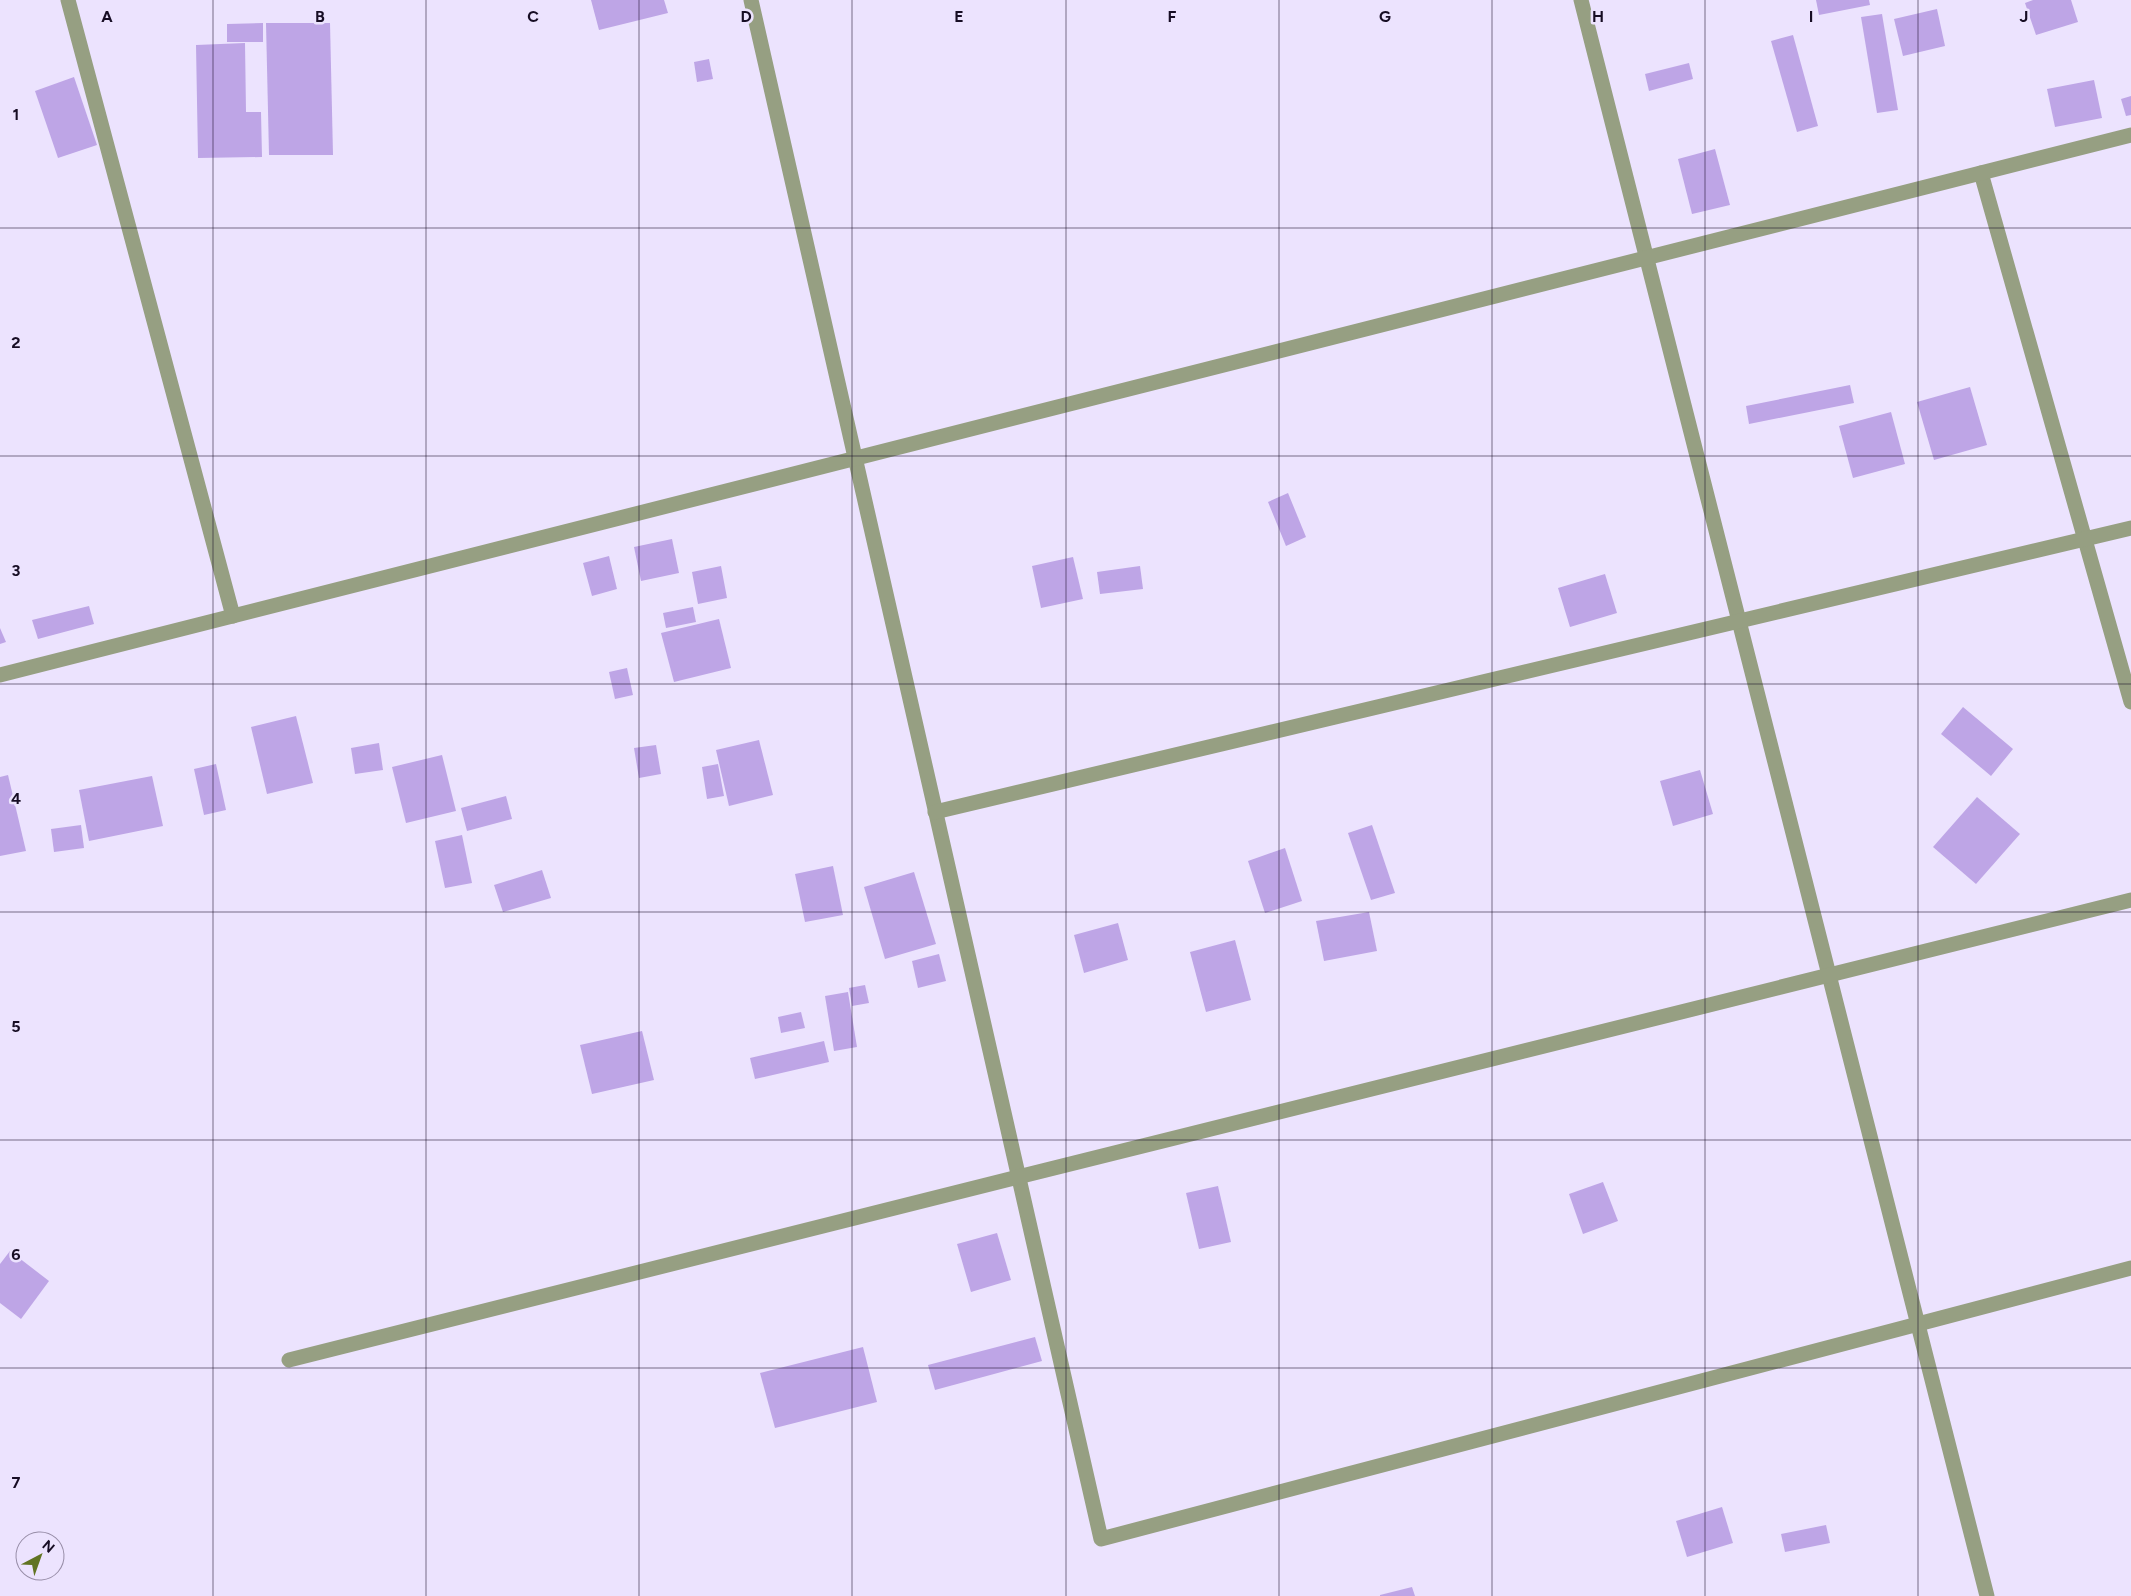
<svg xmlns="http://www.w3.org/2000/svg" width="2131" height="1596" viewBox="0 0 2131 1596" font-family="Figtree,sans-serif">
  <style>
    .building { fill: #bea5e6 }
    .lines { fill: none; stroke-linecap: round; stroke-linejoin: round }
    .minor { stroke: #969f82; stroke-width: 15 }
    .grid { fill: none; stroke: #170d24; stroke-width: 1; stroke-opacity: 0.55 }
    .grid-label { font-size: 16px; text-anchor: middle; font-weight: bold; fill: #170d24; stroke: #ece3fe; stroke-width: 5; stroke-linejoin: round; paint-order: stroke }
  </style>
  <rect width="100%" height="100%" fill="#ece3fe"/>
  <g class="building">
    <polygon points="591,0 664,0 668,13 599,30"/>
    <polygon points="1816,0 1869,0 1870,5 1819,15"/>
    <polygon points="2033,0 2071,0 2078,22 2036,35 2025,3"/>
    <polygon points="1937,9 1945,46 1903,56 1894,19"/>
    <polygon points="1882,14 1898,110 1877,113 1861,17"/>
    <polygon points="263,23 263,42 227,42 227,24"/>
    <polygon points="266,23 330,23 333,155 269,155"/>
    <polygon points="1793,35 1818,126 1797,132 1771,41"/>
    <polygon points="245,43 246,112 261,112 262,157 198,158 196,45"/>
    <polygon points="709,59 713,79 697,82 694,62"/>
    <polygon points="1689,63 1693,79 1649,91 1645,74"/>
    <polygon points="74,77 97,145 58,158 35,91"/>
    <polygon points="2094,80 2102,118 2055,127 2047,89"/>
    <polygon points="2131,96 2131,115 2126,116 2121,99"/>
    <polygon points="1715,149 1730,205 1692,214 1678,159"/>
    <polygon points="1850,385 1854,403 1749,424 1746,406"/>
    <polygon points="1970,387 1987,445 1934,460 1917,402"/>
    <polygon points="1891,412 1905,464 1853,478 1839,426"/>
    <polygon points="1288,493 1306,537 1286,546 1268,502"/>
    <polygon points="672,539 679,573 641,581 634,547"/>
    <polygon points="609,556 617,589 592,596 583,563"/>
    <polygon points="1073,557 1083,599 1041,608 1032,566"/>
    <polygon points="721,566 727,598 698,604 692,572"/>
    <polygon points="1140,566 1143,589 1100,594 1097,572"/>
    <polygon points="1605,574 1617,613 1570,627 1558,588"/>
    <polygon points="89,606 94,624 38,639 32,620"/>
    <polygon points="693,607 696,622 666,628 663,613"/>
    <polygon points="719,619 731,668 674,682 661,633"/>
    <polygon points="0,628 6,642 0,644"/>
    <polygon points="627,668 633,695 615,699 609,672"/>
    <polygon points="1963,707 2013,749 1991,776 1941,734"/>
    <polygon points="296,716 313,783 267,794 251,727"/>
    <polygon points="759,740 773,795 729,806 716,750"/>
    <polygon points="379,743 383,770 355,774 351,748"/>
    <polygon points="656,745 661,774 639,778 634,748"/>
    <polygon points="442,755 456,811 406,823 392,767"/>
    <polygon points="216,764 226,810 204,815 194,769"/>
    <polygon points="718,764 724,796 707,799 702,767"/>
    <polygon points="1700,770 1713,814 1673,826 1660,781"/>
    <polygon points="8,775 26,851 0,856 0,777"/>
    <polygon points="152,776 163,826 89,841 79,790"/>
    <polygon points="506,796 512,819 467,831 461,808"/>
    <polygon points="1977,797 2020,834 1976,884 1933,847"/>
    <polygon points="81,825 84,848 54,852 51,829"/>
    <polygon points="1372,825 1395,893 1371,900 1348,833"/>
    <polygon points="462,835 472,883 445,888 435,841"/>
    <polygon points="1285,848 1302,901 1265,913 1248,861"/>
    <polygon points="833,866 843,915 805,922 795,874"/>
    <polygon points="542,870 551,898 503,912 494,885"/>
    <polygon points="914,872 936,944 885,959 864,887"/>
    <polygon points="1369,912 1377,951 1324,961 1316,921"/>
    <polygon points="1118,923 1128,960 1084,973 1074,935"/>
    <polygon points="1235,940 1251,1000 1206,1012 1190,952"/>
    <polygon points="939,954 946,981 918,988 912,961"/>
    <polygon points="865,985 869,1003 852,1006 849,988"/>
    <polygon points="848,992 857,1047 834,1051 825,996"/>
    <polygon points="801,1012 805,1028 781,1033 778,1017"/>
    <polygon points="642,1031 654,1080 592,1094 580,1045"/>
    <polygon points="824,1041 829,1062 755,1079 750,1058"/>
    <polygon points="1603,1182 1618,1221 1583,1234 1569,1194"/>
    <polygon points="1218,1186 1231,1242 1199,1249 1186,1193"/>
    <polygon points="997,1233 1011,1280 971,1292 957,1244"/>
    <polygon points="10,1251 49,1281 21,1319 0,1303 0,1264"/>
    <polygon points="1035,1337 1042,1361 935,1390 928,1365"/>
    <polygon points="863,1347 877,1402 775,1428 760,1373"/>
    <polygon points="1722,1507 1733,1543 1687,1557 1676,1521"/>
    <polygon points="1826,1525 1830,1543 1785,1552 1781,1534"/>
    <polygon points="1412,1587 1415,1596 1380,1596 1380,1595"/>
  </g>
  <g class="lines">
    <g class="minor">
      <polyline points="68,0 233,616"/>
      <polyline points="751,0 1101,1539 2131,1268"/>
      <polyline points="1581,0 1987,1596"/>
      <polyline points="1981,173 2131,702"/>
      <polyline points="0,675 2131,135"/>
      <polyline points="935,812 2131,528"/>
      <polyline points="289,1360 1018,1177 2131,900"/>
    </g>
  </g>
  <path class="grid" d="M213 0V1596M426 0V1596M639 0V1596M852 0V1596M1066 0V1596M1279 0V1596M1492 0V1596M1705 0V1596M1918 0V1596M0 228H2131M0 456H2131M0 684H2131M0 912H2131M0 1140H2131M0 1368H2131"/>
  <g class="grid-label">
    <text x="107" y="22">A</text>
    <text x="320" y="22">B</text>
    <text x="533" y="22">C</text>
    <text x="746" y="22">D</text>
    <text x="959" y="22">E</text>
    <text x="1172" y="22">F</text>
    <text x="1385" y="22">G</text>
    <text x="1598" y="22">H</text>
    <text x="1811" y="22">I</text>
    <text x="2024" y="22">J</text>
    <text x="16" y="120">1</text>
    <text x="16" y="348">2</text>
    <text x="16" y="576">3</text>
    <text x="16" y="804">4</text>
    <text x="16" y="1032">5</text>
    <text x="16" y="1260">6</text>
    <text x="16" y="1488">7</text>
  </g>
  <g transform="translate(40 1556) rotate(41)"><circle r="24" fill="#ece3fe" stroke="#978da7"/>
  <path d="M0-4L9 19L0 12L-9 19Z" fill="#617422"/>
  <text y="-8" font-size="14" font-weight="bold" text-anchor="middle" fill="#170d24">N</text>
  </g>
</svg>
